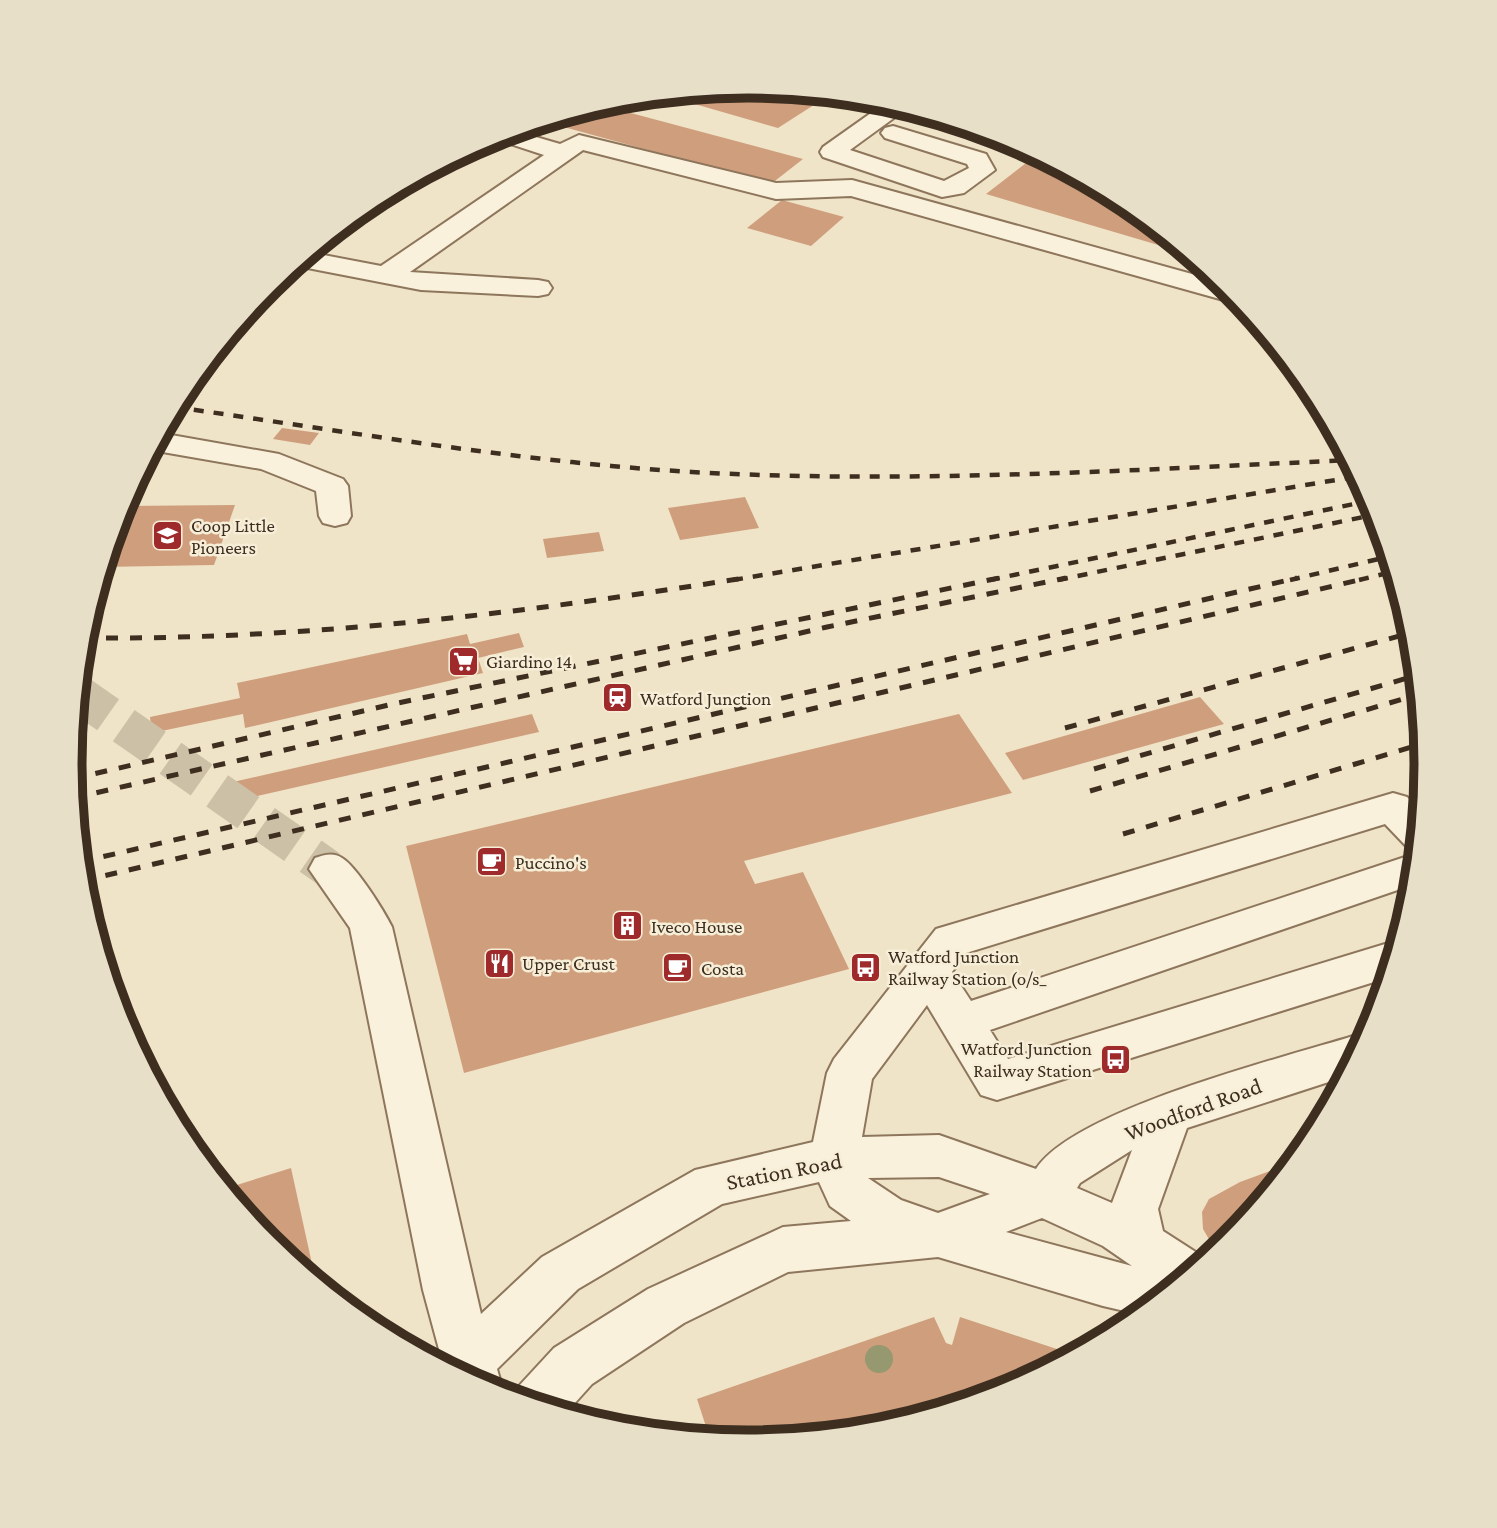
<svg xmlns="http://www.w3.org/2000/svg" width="1497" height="1528" viewBox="0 0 1497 1528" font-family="'Crimson Pro',serif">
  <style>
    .building { fill: #cf9f7d }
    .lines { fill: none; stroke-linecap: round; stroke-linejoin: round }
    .minor-tunnel { stroke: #ccc0a6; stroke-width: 38; stroke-dasharray: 38 19; stroke-linecap: butt }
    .minor-casing { stroke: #8d765c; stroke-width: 4 }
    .minor { fill: #faf1dc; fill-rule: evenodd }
    .rail-far1 { stroke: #3d2e20; stroke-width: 4.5; stroke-dasharray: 10 10; stroke-linecap: butt }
    .rail { stroke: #3d2e20; stroke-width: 5; stroke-dasharray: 12 12; stroke-linecap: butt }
    .tree { fill: #96986f }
    .labels { text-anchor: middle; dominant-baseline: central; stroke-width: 5; stroke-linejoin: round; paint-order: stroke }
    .poi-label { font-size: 19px; fill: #3d2e20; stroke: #f7eed8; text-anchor: start }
    .near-street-label { font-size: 23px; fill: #3d2e20; stroke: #f7eed8 }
    .rim { fill: none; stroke: #3d2e20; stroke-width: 9 }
  </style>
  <rect width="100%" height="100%" fill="#f0e4c8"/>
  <g class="building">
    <polygon points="749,86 831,94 778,128 660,94"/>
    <polygon points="597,104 803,159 771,184 542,121"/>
    <polygon points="1039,153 1126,200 1192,255 986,194"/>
    <polygon points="782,200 844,217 811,246 747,228"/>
    <polygon points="282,428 319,433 310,445 273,439"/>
    <polygon points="745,497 759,528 680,540 668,508"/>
    <polygon points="235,505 214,565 103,567 121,506"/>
    <polygon points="599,532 604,551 547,558 543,539"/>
    <polygon points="519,633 524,647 478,658 483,673 245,728 243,714 152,733 150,717 240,698 237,683 467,634 470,644"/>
    <polygon points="1200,697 1224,724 1023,780 1005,753"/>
    <polygon points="532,714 539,732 227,803 224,784"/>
    <polygon points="959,714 1012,793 744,861 755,884 803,872 849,969 464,1073 406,846"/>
    <polygon points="1295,1162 1228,1244 1217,1253 1203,1229 1202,1212 1209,1199 1240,1182"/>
    <polygon points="291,1168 316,1282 268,1243 224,1189"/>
    <polygon points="934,1317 946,1343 952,1345 960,1317 1075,1355 1008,1391 880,1430 748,1442 710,1439 697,1399"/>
  </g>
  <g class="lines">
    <polyline class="minor-tunnel" points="77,693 329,869"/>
    <defs>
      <g id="minor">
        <polygon points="888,101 909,107 850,150 944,181 969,168 967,164 885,138 881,133 885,128 893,126 986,154 995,170 964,193 942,197 823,157 820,152 823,147"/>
        <polygon points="512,130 560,144 579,135 776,183 852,180 1228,284 1243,302 1227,301 851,196 776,199 583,150 410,272 538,280 548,282 552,288 548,294 538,296 421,290 292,265 308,252 381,266 544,155 489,137"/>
        <polygon points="160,433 279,454 343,479 348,486 351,516 347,523 335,526 323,523 319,516 316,491 261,469 151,450"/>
        <path d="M1393 793 1407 797 1422 813 1418 850 1406 846 1385 824 966 953 952 972 971 1001 1417 853 1415 884 990 1030 1008 1059 1395 941 1400 943 1390 977 997 1100 981 1095 927 1005 872 1079 862 1137 939 1135 1036 1169C1075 1109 1286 1057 1360 1034L1368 1037 1347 1076 1187 1128 1158 1209 1163 1231 1208 1260 1142 1315 1103 1306 938 1257 788 1272 684 1323 592 1384 565 1414 513 1398 518 1387 554 1348 648 1289 783 1227 851 1221 830 1206 819 1182 722 1204 578 1289 497 1369 501 1383 497 1393 435 1362 440 1353 423 1290 350 928 309 869 315 858C324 855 333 852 342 858 356 866 384 911 392 927L481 1314 542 1257 695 1170 813 1142 827 1073 834 1059 936 929ZM1132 1150 1112 1203 1077 1188 1080 1183ZM939 1177 990 1194 938 1213 901 1200 868 1178ZM1042 1218 1103 1246 1132 1266 1006 1232Z"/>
      </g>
    </defs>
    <use href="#minor" class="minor-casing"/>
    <use href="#minor" class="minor"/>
    <g class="rail-far1">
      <path d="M174 407C346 431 518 462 692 472 912 484 1132 470 1351 460"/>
      <polyline points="733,580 1360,476"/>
      <polyline points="990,580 1373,500"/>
      <polyline points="1058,580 1378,514"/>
      <polyline points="1290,580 1391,556"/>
      <polyline points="1359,580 1396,571"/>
    </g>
    <g class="rail">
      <path d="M82 638C304 640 524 613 744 578"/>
      <polyline points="1065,728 1414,632"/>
      <polyline points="1094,769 1418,675"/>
      <polyline points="72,779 393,704 999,578"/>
      <polyline points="1090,791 1420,694"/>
      <polyline points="73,798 827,627 1066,578"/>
      <polyline points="1123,834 1425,743"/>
      <polyline points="80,862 1297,578"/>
      <polyline points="82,881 1367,578"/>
    </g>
  </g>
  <circle class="tree" cx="879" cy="1359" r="14"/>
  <defs>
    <symbol id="school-square" viewBox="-11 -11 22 22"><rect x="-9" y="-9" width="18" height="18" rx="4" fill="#9e2a2b" stroke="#f7eed8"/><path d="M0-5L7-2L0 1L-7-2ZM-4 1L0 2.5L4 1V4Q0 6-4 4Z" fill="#fff"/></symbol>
    <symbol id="supermarket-square" viewBox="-11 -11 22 22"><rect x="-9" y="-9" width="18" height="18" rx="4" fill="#9e2a2b" stroke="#f7eed8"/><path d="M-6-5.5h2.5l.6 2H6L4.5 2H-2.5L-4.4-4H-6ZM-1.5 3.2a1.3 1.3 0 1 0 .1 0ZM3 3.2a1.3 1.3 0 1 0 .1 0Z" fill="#fff"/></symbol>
    <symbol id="station-square" viewBox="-11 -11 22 22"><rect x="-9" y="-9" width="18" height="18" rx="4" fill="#9e2a2b" stroke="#f7eed8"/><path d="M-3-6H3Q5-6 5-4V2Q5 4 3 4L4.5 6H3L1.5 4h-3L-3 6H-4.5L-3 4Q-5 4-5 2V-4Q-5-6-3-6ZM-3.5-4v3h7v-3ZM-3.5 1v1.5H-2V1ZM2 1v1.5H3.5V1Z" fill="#fff"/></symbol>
    <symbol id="cafe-square" viewBox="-11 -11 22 22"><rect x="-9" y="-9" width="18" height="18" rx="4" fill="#9e2a2b" stroke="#f7eed8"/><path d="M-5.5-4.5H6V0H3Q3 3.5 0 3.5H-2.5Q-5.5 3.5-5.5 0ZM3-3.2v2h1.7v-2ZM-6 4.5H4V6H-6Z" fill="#fff"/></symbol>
    <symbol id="building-square" viewBox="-11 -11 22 22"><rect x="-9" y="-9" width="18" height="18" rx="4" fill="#9e2a2b" stroke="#f7eed8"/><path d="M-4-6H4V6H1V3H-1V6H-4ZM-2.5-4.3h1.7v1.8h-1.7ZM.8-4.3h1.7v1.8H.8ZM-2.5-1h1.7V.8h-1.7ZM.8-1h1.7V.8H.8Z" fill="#fff"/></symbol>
    <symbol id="restaurant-square" viewBox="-11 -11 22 22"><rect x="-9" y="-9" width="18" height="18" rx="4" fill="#9e2a2b" stroke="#f7eed8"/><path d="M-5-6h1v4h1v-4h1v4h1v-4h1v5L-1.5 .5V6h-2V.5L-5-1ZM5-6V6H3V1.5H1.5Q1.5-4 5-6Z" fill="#fff"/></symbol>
    <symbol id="bus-square" viewBox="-11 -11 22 22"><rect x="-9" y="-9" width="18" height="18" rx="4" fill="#9e2a2b" stroke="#f7eed8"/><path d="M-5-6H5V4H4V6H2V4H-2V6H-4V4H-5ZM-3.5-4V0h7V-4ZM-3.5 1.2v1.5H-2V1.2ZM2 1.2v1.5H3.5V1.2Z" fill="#fff"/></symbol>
  </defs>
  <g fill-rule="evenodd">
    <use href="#school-square" x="150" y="518" width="35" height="35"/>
    <use href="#supermarket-square" x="446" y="644" width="35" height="35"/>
    <use href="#station-square" x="600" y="680" width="35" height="35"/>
    <use href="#cafe-square" x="474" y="844" width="35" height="35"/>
    <use href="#building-square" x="610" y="908" width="35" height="35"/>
    <use href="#restaurant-square" x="482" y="946" width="35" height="35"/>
    <use href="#bus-square" x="848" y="950" width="35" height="35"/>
    <use href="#cafe-square" x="660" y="950" width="35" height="35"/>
    <use href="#bus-square" x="1098" y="1042" width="35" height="35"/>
  </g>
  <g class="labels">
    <g class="poi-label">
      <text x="191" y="525">Coop Little<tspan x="191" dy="22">Pioneers</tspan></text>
      <text x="486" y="661">Giardino 14</text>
      <text x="640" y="698">Watford Junction</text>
      <text x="515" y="862">Puccino's</text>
      <text x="651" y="926">Iveco House</text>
      <text x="888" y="956">Watford Junction<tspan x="888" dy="22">Railway Station (o/s_</tspan></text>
      <text x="522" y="963">Upper Crust</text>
      <text x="701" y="968">Costa</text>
      <text x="1092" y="1048" text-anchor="end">Watford Junction<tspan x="1092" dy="22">Railway Station</tspan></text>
    </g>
    <g class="near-street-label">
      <text transform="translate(1193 1109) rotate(-20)">Woodford Road</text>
      <text transform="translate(784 1171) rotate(-11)">Station Road</text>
    </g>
  </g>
  <path d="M0 0H1497V1528H0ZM82 764a666 666 0 1 1 1332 0a666 666 0 1 1-1332 0Z" fill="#e8dfc9" fill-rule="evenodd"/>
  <path class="rim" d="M82 764a666 666 0 1 1 1332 0a666 666 0 1 1-1332 0Z"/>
</svg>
